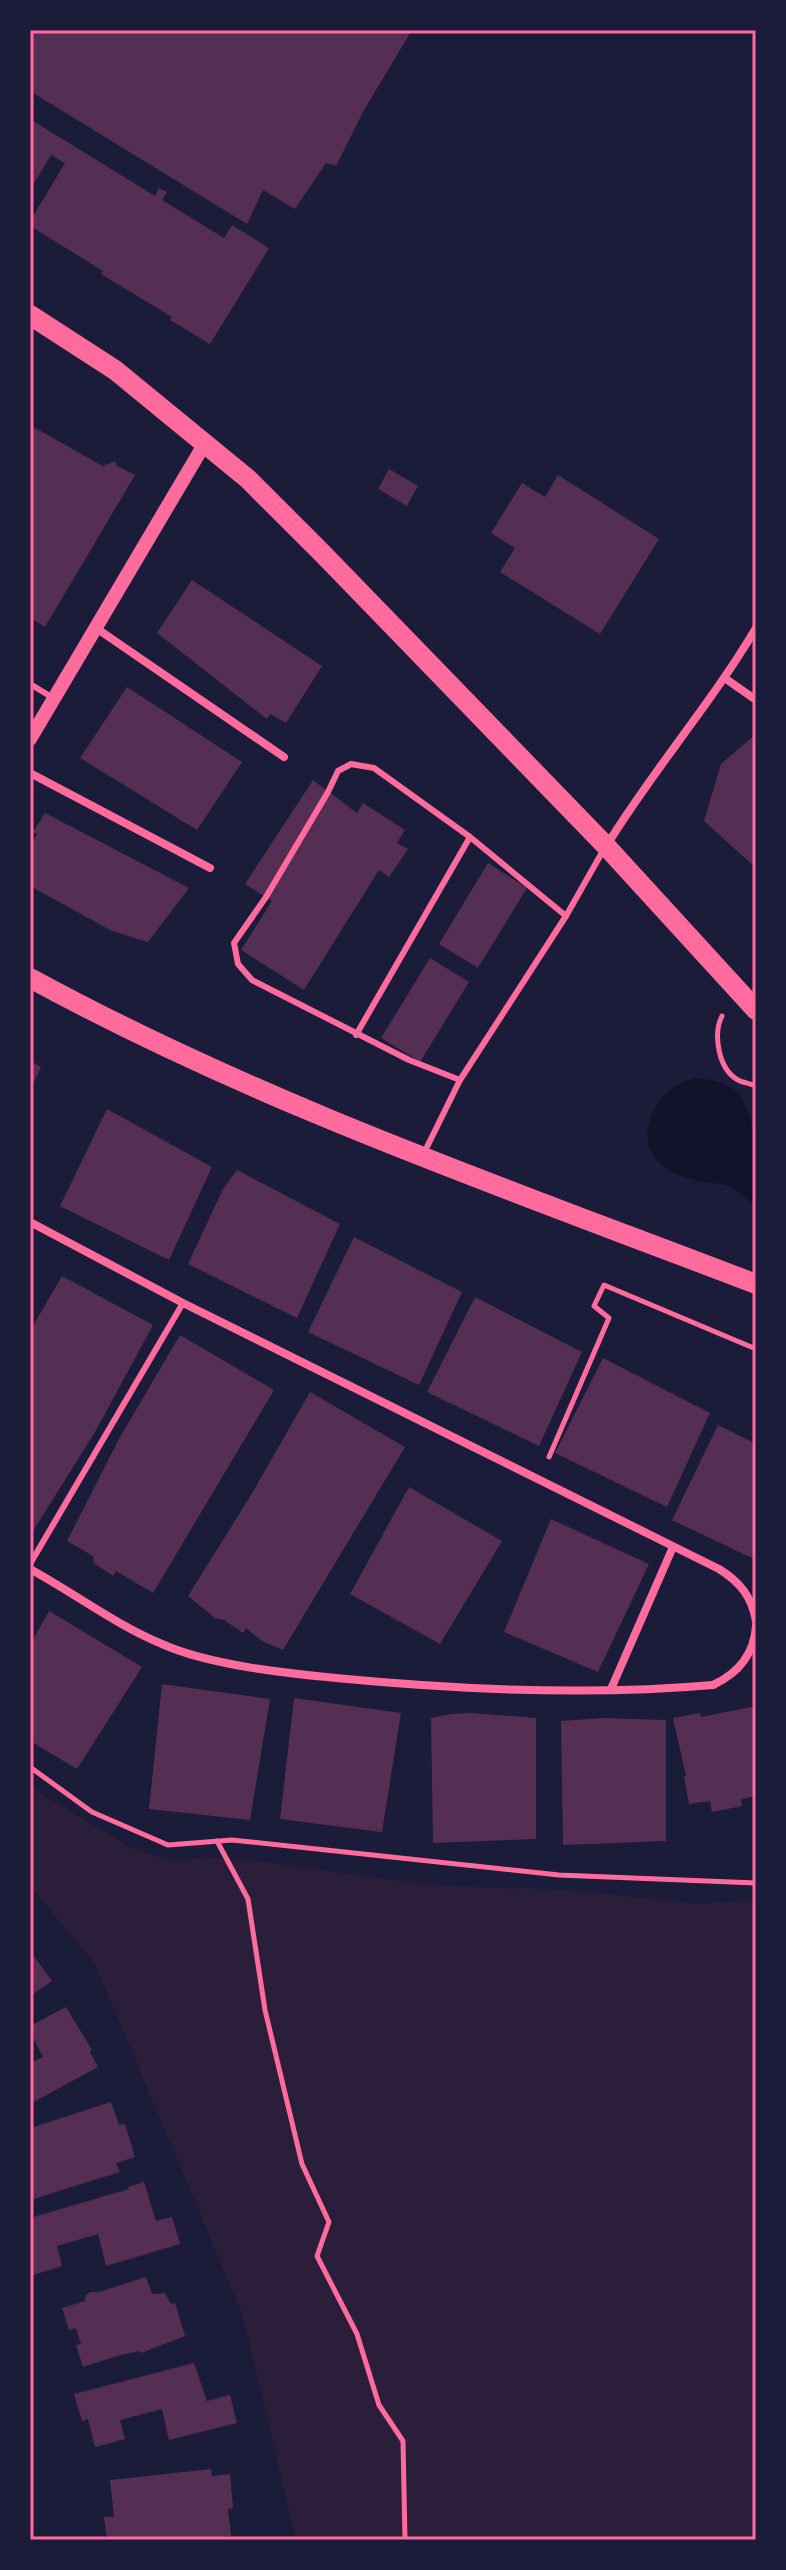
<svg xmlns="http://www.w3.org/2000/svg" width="786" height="2570" viewBox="0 0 786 2570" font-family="'Noto Sans',sans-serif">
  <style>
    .green { fill: #2a1e3b }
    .water { fill: #12122b }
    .building { fill: #542f53 }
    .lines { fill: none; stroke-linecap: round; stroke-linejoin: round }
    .path { stroke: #ff6b9d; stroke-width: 5 }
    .service { stroke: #ff6b9d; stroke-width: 6 }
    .minor { stroke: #ff6b9d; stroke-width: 8 }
    .tertiary { stroke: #ff6b9d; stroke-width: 14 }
    .primary { stroke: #ff6b9d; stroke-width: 20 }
    .neatline { fill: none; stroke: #ff6b9d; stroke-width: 3 }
  </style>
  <rect width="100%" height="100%" fill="#1b1b3a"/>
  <polygon class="green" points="30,1787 132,1848 168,1860 214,1858 257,1861 430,1885 580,1891 700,1904 756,1900 756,2540 296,2540 243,2316 95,1964 30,1886"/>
  <path class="water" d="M696 1078C713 1080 734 1083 743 1100 748 1110 749 1121 756 1130V1205C747 1201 739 1191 731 1187 721 1183 709 1183 700 1181 667 1174 637 1155 651 1117 661 1094 673 1084 696 1078Z"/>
  <g class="building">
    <polygon points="30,30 412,30 364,110 336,166 326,163 295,209 263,190 247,224 30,91"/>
    <polygon points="30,119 155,196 159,188 167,192 162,200 224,238 232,225 269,248 210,344 170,320 172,317 101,274 103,271 30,226 30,221 65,163 51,155 30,190"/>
    <polygon points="30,425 103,466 115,461 117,466 135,475 45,627 30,618"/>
    <polygon points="389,469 418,486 407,506 378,489"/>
    <polygon points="558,475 659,539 600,634 500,572 515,548 491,533 522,483 545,497"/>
    <polygon points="192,580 322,666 286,723 270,714 267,719 157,633"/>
    <polygon points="127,687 242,762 197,830 80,758"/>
    <polygon points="756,734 756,868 704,821 721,764"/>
    <polygon points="313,780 357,813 363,803 405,830 397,843 408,849 389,877 379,870 304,990 241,950 272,901 245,884"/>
    <polygon points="45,813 189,888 148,942 112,931 30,886 30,846 37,834 33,832"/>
    <polygon points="488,863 527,888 478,968 439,944"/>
    <polygon points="430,958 469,982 420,1062 381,1038"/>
    <polygon points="30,1061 41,1067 30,1090"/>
    <polygon points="107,1109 212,1167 169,1260 60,1206"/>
    <polygon points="237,1170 340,1224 297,1318 188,1264 223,1189"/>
    <polygon points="354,1237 462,1292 419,1385 308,1332"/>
    <polygon points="62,1276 153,1325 95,1432 33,1531 30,1529 30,1331"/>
    <polygon points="475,1297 582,1352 539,1446 427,1392"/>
    <polygon points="180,1335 274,1390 153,1593 116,1571 113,1576 94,1563 93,1556 67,1541 120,1437"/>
    <polygon points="603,1358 710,1413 667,1507 555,1453"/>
    <polygon points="310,1392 405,1447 283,1650 262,1641 246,1628 243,1633 224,1620 215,1618 188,1596 251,1495"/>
    <polygon points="718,1425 756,1444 756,1560 672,1520"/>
    <polygon points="409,1487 502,1541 440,1644 350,1594"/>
    <polygon points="551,1519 649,1564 598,1672 504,1632"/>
    <polygon points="49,1611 142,1667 77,1769 30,1741 30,1645"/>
    <polygon points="162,1684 270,1699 250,1820 149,1809"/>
    <polygon points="294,1698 401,1713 382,1832 280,1819"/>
    <polygon points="756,1706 756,1796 741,1799 742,1806 712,1812 710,1801 689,1804 684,1777 686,1776 673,1718 700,1713 701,1717"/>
    <polygon points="472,1713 536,1718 536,1839 433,1843 431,1718 451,1714"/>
    <polygon points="602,1718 666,1720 666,1841 563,1845 561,1721"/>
    <polygon points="30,1951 52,1981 30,1996"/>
    <polygon points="66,2007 92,2050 90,2052 98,2067 30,2104 30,2063 43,2057 30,2032 30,2026"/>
    <polygon points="111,2102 119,2125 125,2124 135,2157 116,2163 120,2172 30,2200 30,2128"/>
    <polygon points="144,2182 156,2221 172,2217 180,2244 106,2266 98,2234 57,2246 62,2266 33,2275 30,2266 30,2218 129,2189 128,2187"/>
    <polygon points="146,2277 152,2294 165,2293 171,2304 175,2303 185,2336 141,2353 140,2351 117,2356 83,2367 76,2345 81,2344 76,2328 69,2330 62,2308 85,2301 86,2295 91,2292 99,2292"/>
    <polygon points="194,2363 207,2401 230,2395 237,2423 169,2440 162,2409 120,2420 125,2439 95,2447 88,2419 82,2421 74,2394"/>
    <polygon points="211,2469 212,2476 230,2474 233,2508 228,2509 231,2536 196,2540 107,2540 104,2517 114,2517 110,2480"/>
  </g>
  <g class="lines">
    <g class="path">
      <path d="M722 1016C713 1034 718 1069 738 1080 743 1083 750 1083 756 1086"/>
      <polyline points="549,1457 609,1318 594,1306 604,1285 756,1349"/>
      <polyline points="30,1767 92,1812 168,1845 232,1840 559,1875 756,1883"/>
      <polyline points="217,1841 248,1899 265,2010 302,2164 329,2222 317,2256 357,2334 379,2405 403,2441 405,2540"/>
    </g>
    <g class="service">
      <polyline points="30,684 55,699"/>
      <polyline points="566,916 604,849"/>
      <polyline points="356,1035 470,837 566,916 460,1080 409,1060 252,980 238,964 234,943 266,897 328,792 338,771 351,764 374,768 470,837"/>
      <polyline points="424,1153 460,1080"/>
      <polyline points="30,1564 183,1303"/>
    </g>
    <g class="minor">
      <polyline points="96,628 284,757"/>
      <polyline points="726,679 756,700"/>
      <polyline points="30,773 210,868"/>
      <path d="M607 845C653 770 711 704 756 628"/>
      <path d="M30 1222 183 1303 719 1569C740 1582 752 1597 756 1621"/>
      <path d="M30 1569C74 1593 116 1625 162 1644 209 1665 284 1673 336 1678 461 1690 588 1696 713 1685 739 1673 754 1654 756 1626"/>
      <polyline points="611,1689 673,1547"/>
    </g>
    <polyline class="tertiary" points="30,739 205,443"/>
    <g class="primary">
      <polyline points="30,315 115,370 248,479 323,554 606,846 756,1010"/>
      <path d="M30 978C261 1104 511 1190 756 1284"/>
    </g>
  </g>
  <rect width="786" height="2570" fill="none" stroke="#1b1b3a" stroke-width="64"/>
  <rect x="32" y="32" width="722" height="2506" class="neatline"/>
</svg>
